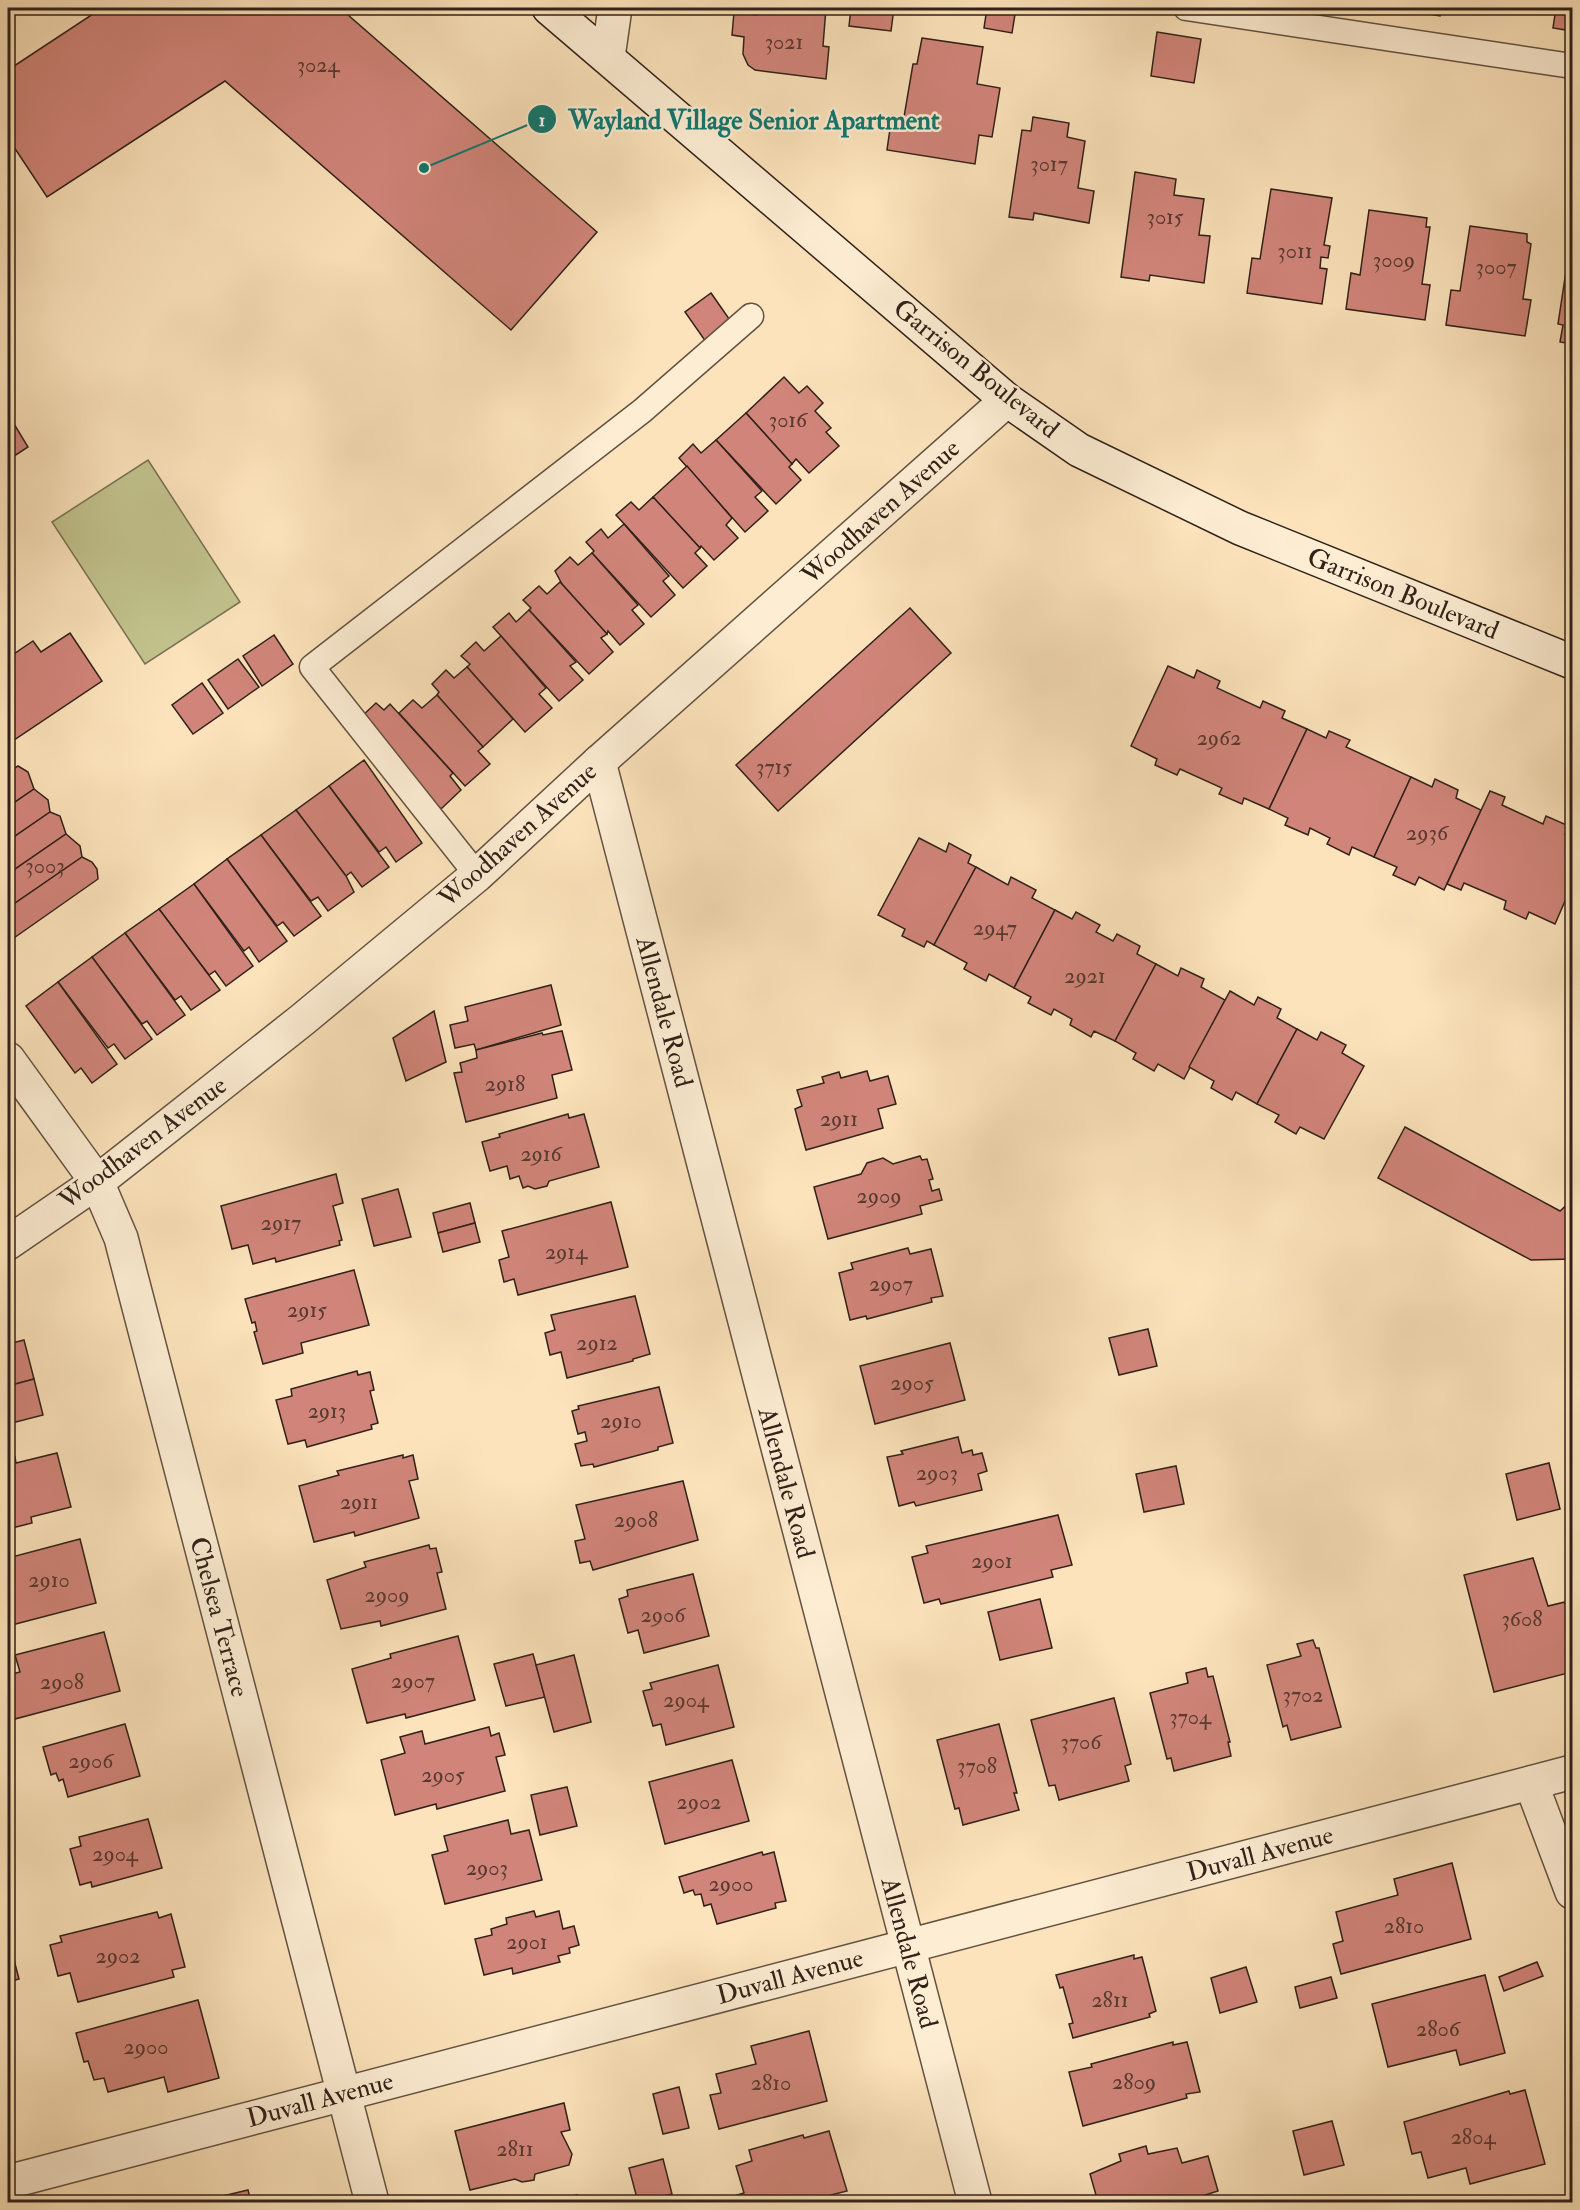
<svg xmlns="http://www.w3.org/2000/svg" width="1580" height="2210" viewBox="0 0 1580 2210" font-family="'IM FELL Double Pica',serif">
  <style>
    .green { fill: #c2c38e; stroke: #797254; stroke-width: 1.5 }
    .building { fill: #d1857a; stroke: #302119; stroke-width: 1.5 }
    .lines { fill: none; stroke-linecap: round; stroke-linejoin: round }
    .service-casing { stroke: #635242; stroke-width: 27 }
    .minor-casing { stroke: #635242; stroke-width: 36 }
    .tertiary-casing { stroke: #635242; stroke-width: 36 }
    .secondary-casing { stroke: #302119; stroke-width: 36 }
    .service { stroke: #fdedd3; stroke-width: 24 }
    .minor { stroke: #fdedd3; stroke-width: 33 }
    .tertiary { stroke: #fdedd3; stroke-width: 33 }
    .secondary { stroke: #fdedd3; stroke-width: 33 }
    .labels { text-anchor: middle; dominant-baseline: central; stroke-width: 5; stroke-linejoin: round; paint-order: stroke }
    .number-label { font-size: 22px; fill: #583a31 }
    .street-label { font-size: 26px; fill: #302119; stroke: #fdedd3 }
    .leader { fill: none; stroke: #0f766e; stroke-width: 2 }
    .callout-dot { fill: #0f766e; stroke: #fdedd3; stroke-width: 2 }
    .mark-label { font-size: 18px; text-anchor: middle; font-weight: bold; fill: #fff }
    .callout-label { font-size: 27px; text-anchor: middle; font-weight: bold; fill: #0f766e; stroke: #fdedd3; stroke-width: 5; stroke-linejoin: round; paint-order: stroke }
  </style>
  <rect width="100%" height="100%" fill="#fce3bb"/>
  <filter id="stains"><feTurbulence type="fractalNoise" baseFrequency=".00333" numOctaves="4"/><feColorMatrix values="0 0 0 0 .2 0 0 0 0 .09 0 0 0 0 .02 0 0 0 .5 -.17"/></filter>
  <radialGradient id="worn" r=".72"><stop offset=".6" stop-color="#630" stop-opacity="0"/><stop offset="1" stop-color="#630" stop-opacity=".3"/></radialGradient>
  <polygon class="green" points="148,460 240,602 145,664 52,522"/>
  <g class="building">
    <polygon points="102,8 340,8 597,232 511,330 225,81 47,197 8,138 8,70"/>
    <polygon points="757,8 826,8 823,46 829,47 826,79 755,70 748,65 743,54 744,37 732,35 734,12 756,15"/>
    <polygon points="851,8 894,8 891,31 849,26"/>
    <polygon points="987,8 1016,8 1012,33 984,28"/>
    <polygon points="1393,8 1441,8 1440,16"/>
    <polygon points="1556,8 1572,8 1572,31 1553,28"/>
    <polygon points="1157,32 1201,39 1194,83 1151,76"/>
    <polygon points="922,38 983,47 977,84 1000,88 992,137 979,135 975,164 887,150 892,115 904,117 913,64 917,64"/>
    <polygon points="1033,117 1069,123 1067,137 1085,141 1078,188 1094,191 1089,223 1034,213 1033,220 1009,217 1022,130 1031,131"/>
    <polygon points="1135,172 1176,179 1174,195 1204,199 1199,235 1210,236 1204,283 1150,275 1149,281 1121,277"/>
    <polygon points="1271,189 1332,198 1324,245 1330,246 1328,258 1321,257 1320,268 1327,269 1322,304 1247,293 1252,258 1260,259"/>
    <polygon points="1369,210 1427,218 1426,227 1430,227 1422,284 1430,285 1425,320 1346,309 1351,273 1360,275"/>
    <polygon points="1470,226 1527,234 1527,242 1531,244 1523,299 1531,300 1525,336 1446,325 1451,290 1460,291"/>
    <polygon points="1572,232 1572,344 1560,342 1563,325 1558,324"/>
    <polygon points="711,293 732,323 706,342 685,312"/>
    <polygon points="784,377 799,393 807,386 823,403 815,411 831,428 826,432 839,446 809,473 796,459 792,464 746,413"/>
    <polygon points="746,413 792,464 789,467 801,480 776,504 716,440"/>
    <polygon points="8,414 28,447 8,460"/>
    <polygon points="716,440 762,491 755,497 768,511 745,532 679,458 693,444 701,453"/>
    <polygon points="687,466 732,518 726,525 738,538 714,560 701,546 700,548 653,497"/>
    <polygon points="653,497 700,548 695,553 707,566 683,588 616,515 631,502 639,510"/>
    <polygon points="624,524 669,576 663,581 675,595 651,617 592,553 594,551 586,542 601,529 608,538"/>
    <polygon points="592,553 638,605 632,610 644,624 620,645 608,631 607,634 562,584 555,571 570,557 578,565"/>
    <polygon points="560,582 607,634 601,638 613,652 589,674 529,610 531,608 523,600 539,586 547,594"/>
    <polygon points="910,608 951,653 778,811 736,765"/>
    <polygon points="529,610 576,662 570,666 583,680 559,701 493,627 509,613 516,622"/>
    <polygon points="70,633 102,681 8,744 8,658 33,641 41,652"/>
    <polygon points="274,635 293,664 262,686 243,656"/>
    <polygon points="501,636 546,688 539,694 552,708 525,732 467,667 470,664 461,656 476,642 484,651"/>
    <polygon points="238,659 259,687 228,709 208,680"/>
    <polygon points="1168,666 1194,678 1197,670 1220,681 1217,688 1260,708 1263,701 1285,711 1282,718 1307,729 1269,809 1244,798 1242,804 1219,794 1222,788 1180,769 1177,775 1155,765 1157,759 1131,746"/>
    <polygon points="467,667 513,719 483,747 437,695 439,692 432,684 446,670 454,678"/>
    <polygon points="202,683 223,713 193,734 172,705"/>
    <polygon points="437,695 483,747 478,751 490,764 465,786 399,713 413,700 422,708"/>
    <polygon points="376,703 384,710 390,704 453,773 450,776 461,790 441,809 398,763 401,760 378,738 362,716"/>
    <polygon points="1307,729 1326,738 1329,731 1350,740 1346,747 1411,777 1374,857 1352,847 1349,855 1327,844 1330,838 1310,828 1308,835 1285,825 1288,818 1269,809"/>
    <polygon points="364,760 422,843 396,862 386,847 379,852 329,786"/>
    <polygon points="18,766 28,772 34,789 8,807 8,773"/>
    <polygon points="1411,777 1432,787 1435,779 1458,790 1456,798 1481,810 1444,890 1419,877 1415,885 1393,875 1397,867 1374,857"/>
    <polygon points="329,786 389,867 362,887 351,872 346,876 296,810"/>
    <polygon points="34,789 48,800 50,812 8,841 8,807"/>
    <polygon points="1490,791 1505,797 1502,805 1543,824 1546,816 1569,826 1565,834 1572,837 1572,885 1555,924 1529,912 1526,919 1504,909 1506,901 1464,883 1461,890 1447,884"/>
    <polygon points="296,810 346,876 354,892 328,911 318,897 311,901 261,835"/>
    <polygon points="50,812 60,816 66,834 8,874 8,841"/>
    <polygon points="66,834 80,846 82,857 8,908 8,874"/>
    <polygon points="261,835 321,916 294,936 283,922 277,926 227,859"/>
    <polygon points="919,838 946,852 949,843 971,855 968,863 976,867 934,945 927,941 924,947 902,936 905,929 878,915"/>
    <polygon points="82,857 92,862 97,869 98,879 11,940 8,935 8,908"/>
    <polygon points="227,859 287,941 259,962 249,947 244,951 194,884"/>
    <polygon points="976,867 1008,885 1011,877 1036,890 1032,898 1055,910 1014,988 989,974 986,981 964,969 967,963 934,945"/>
    <polygon points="194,884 253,966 226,986 215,971 209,975 159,909"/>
    <polygon points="159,909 220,990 191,1010 181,996 175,1000 125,933"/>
    <polygon points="1055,910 1072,919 1076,912 1100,925 1096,932 1113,941 1117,934 1140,946 1137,954 1156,964 1115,1041 1094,1031 1091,1037 1070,1025 1072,1019 1054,1009 1051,1015 1028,1003 1031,997 1014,988"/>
    <polygon points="125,933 185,1015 157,1035 147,1021 142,1024 92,957"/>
    <polygon points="92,957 152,1039 125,1059 114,1044 108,1048 58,982"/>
    <polygon points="1156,964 1178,976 1181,968 1204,979 1201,987 1225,1000 1184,1079 1158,1064 1154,1071 1133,1059 1136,1053 1115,1041"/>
    <polygon points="58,982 117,1064 92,1083 81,1068 75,1073 26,1006"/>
    <polygon points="551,985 561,1025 476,1050 474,1044 455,1048 450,1025 468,1021 465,1007"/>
    <polygon points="1230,991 1254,1005 1258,997 1281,1009 1277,1018 1297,1029 1257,1104 1236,1092 1232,1100 1211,1088 1214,1081 1189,1067"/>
    <polygon points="434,1011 446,1062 406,1081 393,1038"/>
    <polygon points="1297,1029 1317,1040 1321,1032 1346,1045 1342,1053 1364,1066 1324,1139 1300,1127 1296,1134 1275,1122 1279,1115 1257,1104"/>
    <polygon points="562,1031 572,1070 552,1075 557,1098 466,1122 454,1073 462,1072 460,1063 477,1058 476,1050 542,1033 543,1035"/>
    <polygon points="867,1071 870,1081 888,1076 896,1104 878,1109 883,1128 806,1150 795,1109 802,1106 797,1090 824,1083 822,1077 839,1072 841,1078"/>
    <polygon points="568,1114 569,1118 584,1114 599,1167 549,1181 547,1186 535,1189 528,1186 523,1188 519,1176 510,1179 507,1166 490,1171 482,1142 500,1137 499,1134"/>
    <polygon points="1405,1127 1560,1211 1572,1200 1572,1259 1531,1260 1378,1178"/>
    <polygon points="920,1156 922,1160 927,1159 933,1179 929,1180 932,1191 939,1189 942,1200 920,1206 922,1214 828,1239 814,1187 861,1174 867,1163 883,1158 893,1164"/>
    <polygon points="336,1174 343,1203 333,1206 342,1240 339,1241 340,1245 276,1262 275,1258 253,1264 248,1245 232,1249 221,1206"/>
    <polygon points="398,1189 411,1237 374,1246 362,1199"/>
    <polygon points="611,1202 628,1267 518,1295 514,1279 504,1282 499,1260 509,1257 502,1231"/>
    <polygon points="470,1203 475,1223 438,1233 433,1213"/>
    <polygon points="475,1223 480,1242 443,1252 438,1233"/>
    <polygon points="908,1248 910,1254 931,1249 943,1296 931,1298 932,1302 867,1319 866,1316 850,1320 839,1273 853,1269 851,1263"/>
    <polygon points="354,1270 369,1325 301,1343 303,1353 263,1364 254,1332 257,1331 255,1322 252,1323 245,1299"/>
    <polygon points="635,1296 650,1354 633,1359 633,1361 567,1378 561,1352 550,1355 545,1333 555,1330 551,1315"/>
    <polygon points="1148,1329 1157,1366 1119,1375 1109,1338"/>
    <polygon points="24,1340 34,1379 8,1386 8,1344"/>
    <polygon points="950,1343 965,1400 875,1424 860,1366"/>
    <polygon points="357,1371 358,1375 370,1372 374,1390 370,1391 378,1423 371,1425 372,1429 307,1447 305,1440 288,1444 276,1400 292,1396 291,1389"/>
    <polygon points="34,1379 43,1415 8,1424 8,1386"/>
    <polygon points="659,1387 673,1443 658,1447 658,1450 594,1467 593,1464 581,1466 575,1444 587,1441 585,1432 578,1434 572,1411 579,1409 578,1406"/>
    <polygon points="958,1437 962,1453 972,1450 973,1455 982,1453 987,1471 978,1474 982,1490 916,1506 914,1502 899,1506 887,1457 903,1454 901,1451"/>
    <polygon points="57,1453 71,1507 31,1517 32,1523 8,1529 8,1459 15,1457 16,1463"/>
    <polygon points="403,1455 403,1458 413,1455 418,1479 409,1481 419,1518 355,1536 354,1532 314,1542 299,1486 339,1475 337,1471"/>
    <polygon points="1549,1463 1560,1509 1517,1520 1506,1474"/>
    <polygon points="1176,1466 1184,1504 1144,1512 1136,1474"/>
    <polygon points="683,1481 698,1540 593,1570 590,1561 580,1563 575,1541 585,1539 576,1505"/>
    <polygon points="1058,1515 1072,1565 1051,1570 1053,1577 941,1604 939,1599 924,1603 912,1557 928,1553 926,1546"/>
    <polygon points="80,1539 96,1603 8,1626 8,1558"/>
    <polygon points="429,1545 430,1549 436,1548 442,1572 437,1573 446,1609 381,1626 380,1621 341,1629 327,1580 366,1567 364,1562"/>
    <polygon points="1533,1558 1548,1606 1565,1602 1572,1631 1572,1672 1494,1692 1464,1575"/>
    <polygon points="693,1574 709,1636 644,1653 638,1630 628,1633 619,1599 628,1596 627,1590"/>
    <polygon points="1040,1599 1052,1648 1000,1660 988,1612"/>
    <polygon points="104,1632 120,1691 15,1719 8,1690 8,1675 20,1672 15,1655"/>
    <polygon points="458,1636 475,1700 406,1718 405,1714 367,1723 352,1669 391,1658 390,1654"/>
    <polygon points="1313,1640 1316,1648 1319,1648 1341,1727 1291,1740 1287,1725 1283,1727 1267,1665 1301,1656 1297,1644"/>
    <polygon points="533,1654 545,1697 506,1706 494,1664"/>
    <polygon points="574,1655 591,1722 554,1732 536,1665"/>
    <polygon points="718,1665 734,1727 666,1745 661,1724 653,1726 643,1691 652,1689 650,1683"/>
    <polygon points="1206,1668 1208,1677 1213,1676 1230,1742 1228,1742 1231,1756 1174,1771 1171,1758 1167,1759 1150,1693 1188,1683 1186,1673"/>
    <polygon points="1114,1698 1131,1764 1125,1766 1129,1781 1059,1800 1055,1785 1049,1786 1031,1720"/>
    <polygon points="125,1724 140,1776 68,1797 63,1779 59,1781 56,1773 51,1775 43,1747"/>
    <polygon points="999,1724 1017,1793 1014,1793 1019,1810 963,1825 959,1808 955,1809 937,1740"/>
    <polygon points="489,1727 491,1736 499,1733 505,1755 496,1757 505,1791 437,1809 436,1804 395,1815 381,1760 405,1753 400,1737 422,1731 425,1744"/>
    <polygon points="732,1760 749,1821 665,1844 649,1782"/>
    <polygon points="567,1787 577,1826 540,1835 531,1795"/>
    <polygon points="148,1819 162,1868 92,1887 91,1882 80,1885 70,1849 81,1846 79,1837"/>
    <polygon points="508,1820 511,1834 529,1830 542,1880 445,1904 432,1855 448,1851 444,1836"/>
    <polygon points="762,1852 763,1855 774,1852 786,1901 775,1903 776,1908 717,1924 711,1904 704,1906 701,1894 695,1895 693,1890 684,1893 679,1877"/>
    <polygon points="1452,1863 1471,1939 1341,1974 1333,1944 1343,1941 1336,1912 1398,1895 1394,1879"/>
    <polygon points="534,1911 536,1917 559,1911 563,1929 574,1926 579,1945 569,1948 570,1953 558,1956 560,1962 513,1974 512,1968 484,1975 475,1939 492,1935 491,1929 507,1924 506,1918"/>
    <polygon points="157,1912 159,1918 171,1914 185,1967 172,1970 174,1977 78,2002 70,1973 58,1976 50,1945 62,1942 60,1936"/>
    <polygon points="8,1937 19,1979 8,1982"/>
    <polygon points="1134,1955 1134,1959 1142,1957 1156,2011 1149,2014 1150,2017 1073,2038 1069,2024 1073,2023 1063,1987 1060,1988 1056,1975"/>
    <polygon points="1537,1962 1543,1976 1504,1991 1499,1977"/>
    <polygon points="1246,1967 1257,2002 1220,2013 1211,1978"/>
    <polygon points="1485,1975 1505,2053 1460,2065 1456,2050 1388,2067 1372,2004"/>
    <polygon points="1331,1977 1337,1998 1300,2008 1295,1987"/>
    <polygon points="198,2000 219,2078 168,2092 164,2077 108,2092 104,2078 94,2080 88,2061 84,2062 76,2033"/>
    <polygon points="809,2031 827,2101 719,2129 710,2095 721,2093 716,2074 756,2064 751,2046"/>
    <polygon points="1173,2042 1173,2045 1187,2042 1200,2092 1186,2094 1187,2098 1083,2126 1069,2072 1092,2067 1091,2064"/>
    <polygon points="679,2087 689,2128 663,2134 653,2094"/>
    <polygon points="1525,2090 1545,2164 1470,2184 1466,2168 1428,2178 1421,2152 1412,2154 1404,2122 1509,2091 1510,2094"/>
    <polygon points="564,2103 570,2130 561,2132 572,2154 569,2165 535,2174 534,2180 522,2182 515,2179 470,2190 455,2131"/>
    <polygon points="1332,2121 1344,2165 1304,2175 1293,2131"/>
    <polygon points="829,2131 847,2191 803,2202 739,2202 737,2195 744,2193 736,2166 752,2161 749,2150 803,2135 804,2138"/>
    <polygon points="1146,2146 1148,2154 1177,2148 1182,2163 1208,2156 1218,2191 1183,2202 1098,2202 1090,2174 1121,2161 1119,2154"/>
    <polygon points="663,2159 672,2194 638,2202 629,2168"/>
    <polygon points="248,2190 251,2202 198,2202"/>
    <polygon points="577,2195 578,2200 588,2197 589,2202 551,2202"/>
  </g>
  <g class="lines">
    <defs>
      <g id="service">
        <polyline points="1186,8 1572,66"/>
        <polyline points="477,875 312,667 642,411 751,316"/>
      </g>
      <g id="minor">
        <polyline points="599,762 975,2202"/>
        <polyline points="8,1059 97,1182 121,1238 372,2202"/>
        <polyline points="1531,1783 1572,1892"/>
        <polyline points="8,2182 1572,1772"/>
      </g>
      <g id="tertiary">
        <polyline points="608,57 615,8"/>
        <polyline points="8,1243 97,1182 144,1145 302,1020 477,875 599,762 1007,400"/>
      </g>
      <polyline id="secondary" points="549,8 1007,400 1079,450 1240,528 1572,662"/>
    </defs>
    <use href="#service" class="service-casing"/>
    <use href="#minor" class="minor-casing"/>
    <use href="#tertiary" class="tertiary-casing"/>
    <use href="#secondary" class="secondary-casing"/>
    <use href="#service" class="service"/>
    <use href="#minor" class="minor"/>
    <use href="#tertiary" class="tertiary"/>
    <use href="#secondary" class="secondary"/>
  </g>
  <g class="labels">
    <g class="number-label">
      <text x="784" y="42">3021</text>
      <text x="318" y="65">3024</text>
      <text x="1049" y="164">3017</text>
      <text x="1165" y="217">3015</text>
      <text x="1295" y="251">3011</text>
      <text x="1394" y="260">3009</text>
      <text x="1496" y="267">3007</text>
      <text x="788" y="420">3016</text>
      <text x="1219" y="738">2962</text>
      <text x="774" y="767">3715</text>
      <text x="1427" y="833">2936</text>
      <text x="45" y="866">3003</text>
      <text x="995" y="928">2947</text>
      <text x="1085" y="976">2921</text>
      <text x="505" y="1084">2918</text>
      <text x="839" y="1119">2911</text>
      <text x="541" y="1154">2916</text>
      <text x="879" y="1196">2909</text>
      <text x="281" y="1223">2917</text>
      <text x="566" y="1252">2914</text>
      <text x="891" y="1284">2907</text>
      <text x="307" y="1310">2915</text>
      <text x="597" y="1343">2912</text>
      <text x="912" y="1383">2905</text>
      <text x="327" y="1411">2913</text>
      <text x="621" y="1421">2910</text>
      <text x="937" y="1473">2903</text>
      <text x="359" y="1502">2911</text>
      <text x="636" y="1520">2908</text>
      <text x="992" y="1561">2901</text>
      <text x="49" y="1580">2910</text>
      <text x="387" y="1595">2909</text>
      <text x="663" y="1615">2906</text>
      <text x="1522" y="1619">3608</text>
      <text x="413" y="1681">2907</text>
      <text x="62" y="1682">2908</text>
      <text x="1303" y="1695">3702</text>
      <text x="686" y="1700">2904</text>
      <text x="1190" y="1717">3704</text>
      <text x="1081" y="1742">3706</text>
      <text x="91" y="1761">2906</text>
      <text x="977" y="1766">3708</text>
      <text x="443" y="1775">2905</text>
      <text x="699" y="1802">2902</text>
      <text x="115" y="1854">2904</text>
      <text x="487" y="1868">2903</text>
      <text x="731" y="1884">2900</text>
      <text x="1404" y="1926">2810</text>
      <text x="527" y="1942">2901</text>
      <text x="118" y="1956">2902</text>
      <text x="1110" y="2000">2811</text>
      <text x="1438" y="2029">2806</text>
      <text x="146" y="2047">2900</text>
      <text x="1134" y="2082">2809</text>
      <text x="771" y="2083">2810</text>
      <text x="1473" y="2137">2804</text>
      <text x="515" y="2149">2811</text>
    </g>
    <g class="street-label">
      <text transform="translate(976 369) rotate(39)">Garrison Boulevard</text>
      <text transform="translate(881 512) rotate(-42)">Woodhaven Avenue</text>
      <text transform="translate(1403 594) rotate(22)">Garrison Boulevard</text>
      <text transform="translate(518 835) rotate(-42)">Woodhaven Avenue</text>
      <text transform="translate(664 1012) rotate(75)">Allendale Road</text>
      <text transform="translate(143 1143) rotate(-37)">Woodhaven Avenue</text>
      <text transform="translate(786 1483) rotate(75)">Allendale Road</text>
      <text transform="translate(219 1617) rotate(75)">Chelsea Terrace</text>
      <text transform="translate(1260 1854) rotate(-15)">Duvall Avenue</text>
      <text transform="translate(909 1953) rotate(75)">Allendale Road</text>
      <text transform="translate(790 1977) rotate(-15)">Duvall Avenue</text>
      <text transform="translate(320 2100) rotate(-15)">Duvall Avenue</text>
    </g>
  </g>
  <path class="leader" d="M424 168L542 119"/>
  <g class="callout-dot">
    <circle cx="424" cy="168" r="6"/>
    <circle cx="542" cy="119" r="15"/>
  </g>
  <g class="mark-label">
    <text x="542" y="126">1</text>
  </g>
  <g class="callout-label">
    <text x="754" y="129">Wayland Village Senior Apartment</text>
  </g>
  <rect width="1580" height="2210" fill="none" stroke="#fce3bb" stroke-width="30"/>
  <rect x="9" y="9" width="1562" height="2192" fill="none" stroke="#302119" stroke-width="3"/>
  <rect x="15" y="15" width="1550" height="2180" fill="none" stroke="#302119" stroke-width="1.5"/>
  <rect width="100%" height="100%" filter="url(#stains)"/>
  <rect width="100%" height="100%" fill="url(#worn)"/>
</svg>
